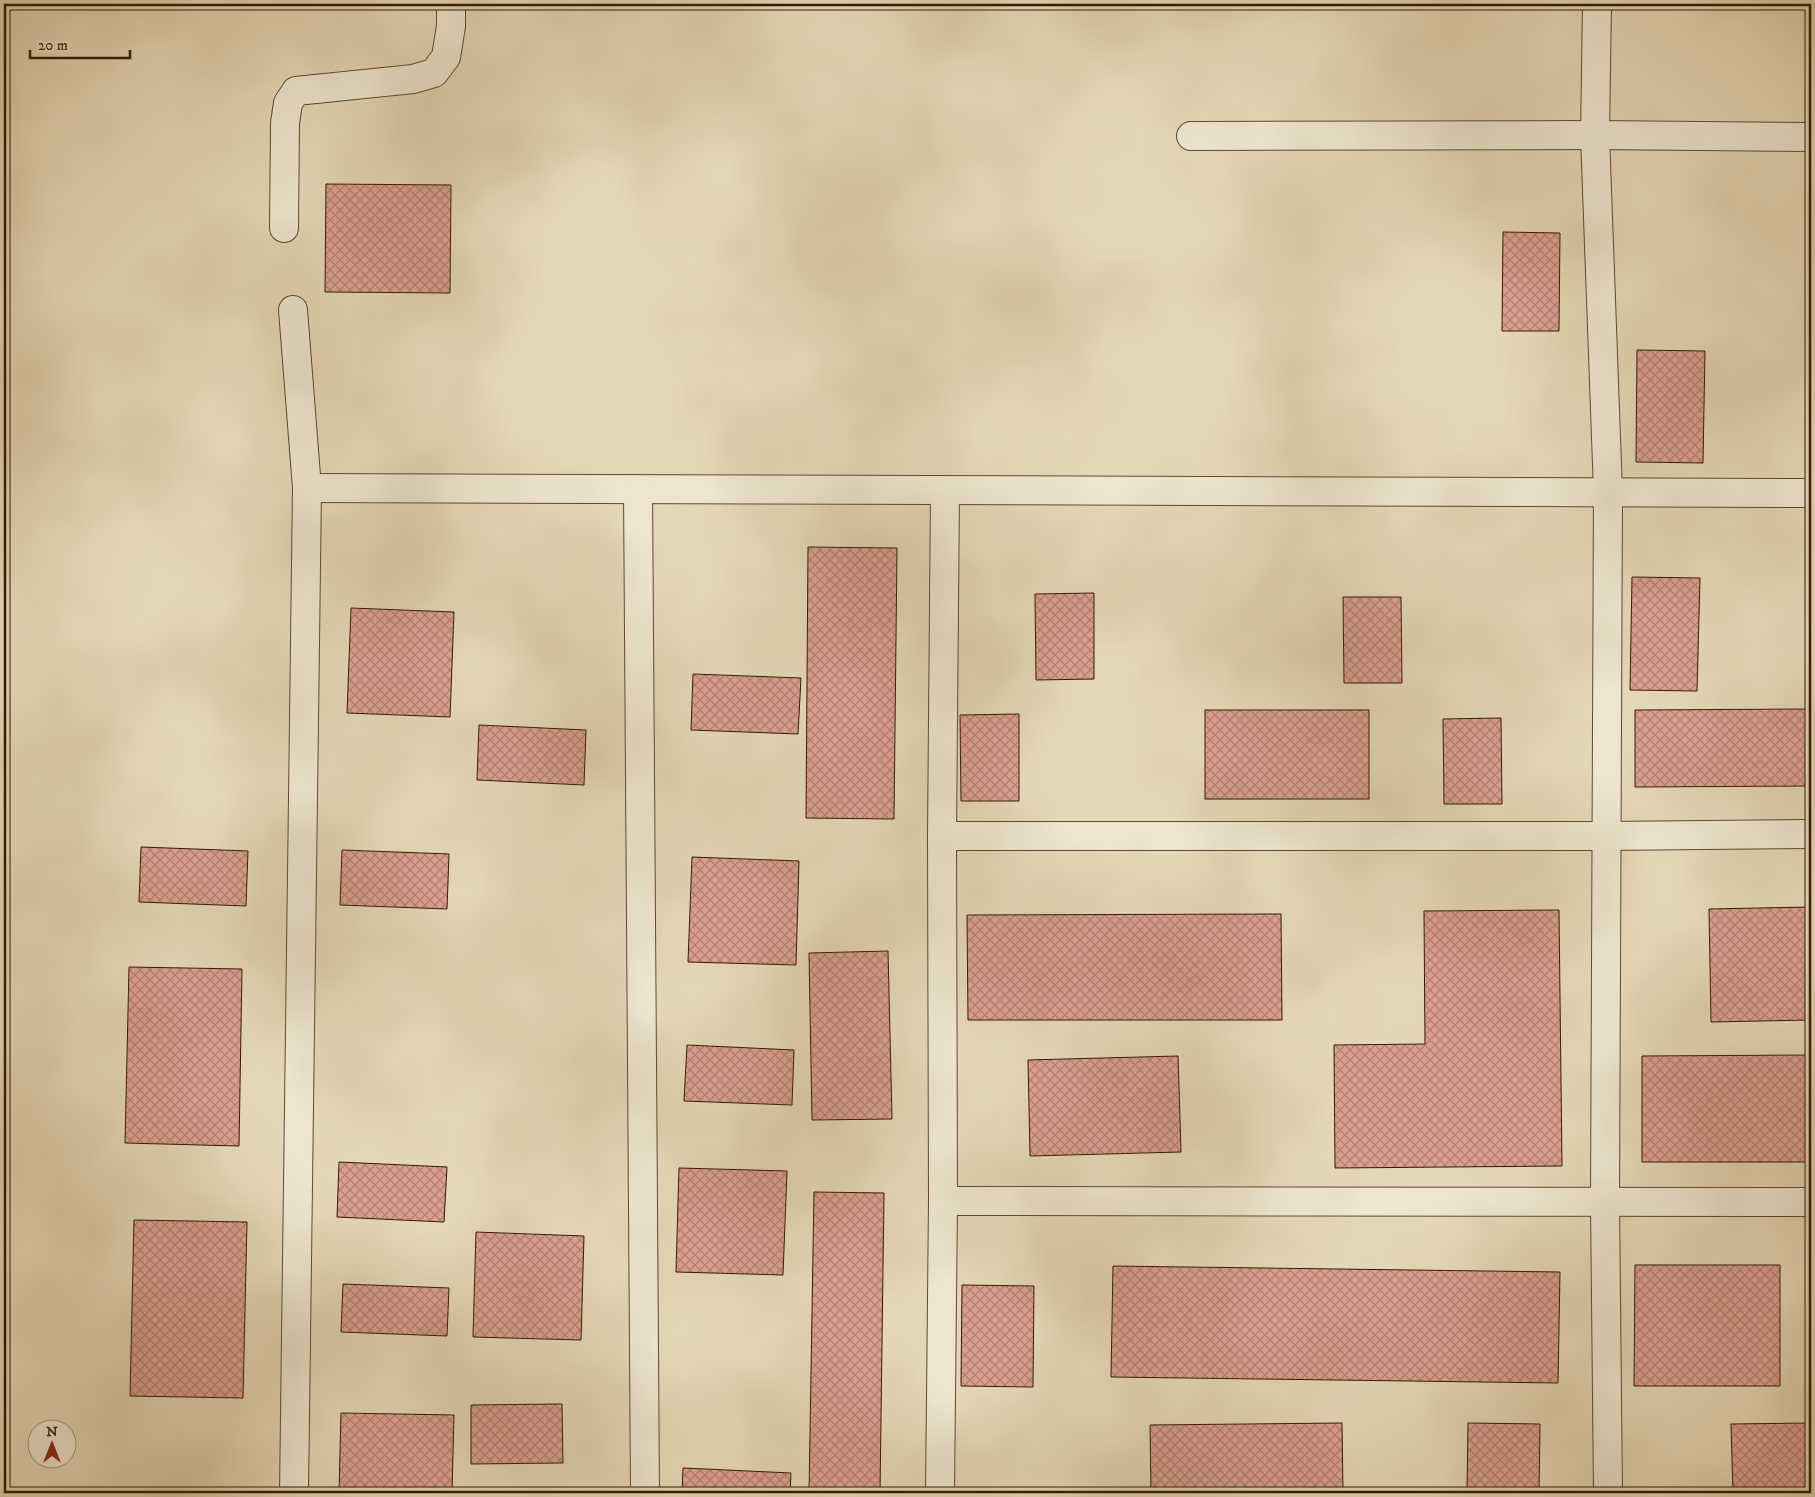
<svg xmlns="http://www.w3.org/2000/svg" width="1815" height="1497" viewBox="0 0 1815 1497" font-family="'IM FELL DW Pica',serif">
  <style>
    .building { fill: url(#building-cross-hatch); stroke: #331a05 }
    .lines { fill: none; stroke-linecap: round; stroke-linejoin: round }
    .street-casing { stroke: #5f4931; stroke-width: 30 }
    .street { stroke: #ede5cf; stroke-width: 28 }
  </style>
  <defs>
    <pattern id="building-cross-hatch" width="8" height="8" patternUnits="userSpaceOnUse" patternTransform="scale(1.25)"><rect width="8" height="8" fill="#db9f90"/><path d="M0 0l8 8M0 8l8-8" fill="none" stroke="#b28174"/></pattern>
  </defs>
  <rect width="100%" height="100%" fill="#e4d7b5"/>
  <filter id="stains"><feTurbulence type="fractalNoise" baseFrequency=".004" numOctaves="4"/><feColorMatrix values="0 0 0 0 .2 0 0 0 0 .09 0 0 0 0 .02 0 0 0 .5 -.17"/></filter>
  <radialGradient id="worn" r=".72"><stop offset=".6" stop-color="#630" stop-opacity="0"/><stop offset="1" stop-color="#630" stop-opacity=".3"/></radialGradient>
  <g class="building">
    <polygon points="326,184 451,185 450,293 325,292"/>
    <polygon points="1503,232 1560,233 1559,331 1502,331"/>
    <polygon points="1637,350 1705,351 1703,463 1636,462"/>
    <polygon points="808,547 897,548 894,819 806,818"/>
    <polygon points="1632,577 1700,578 1697,691 1630,690"/>
    <polygon points="1094,593 1094,679 1036,680 1035,594"/>
    <polygon points="1343,597 1401,597 1402,683 1344,683"/>
    <polygon points="351,608 454,612 450,717 347,713"/>
    <polygon points="693,674 801,678 798,734 691,730"/>
    <polygon points="1811,709 1811,786 1635,787 1635,710"/>
    <rect x="1205" y="710" width="164" height="89"/>
    <polygon points="1019,714 1019,801 961,801 960,715"/>
    <polygon points="1501,718 1502,804 1444,804 1443,719"/>
    <polygon points="479,725 586,730 584,785 477,780"/>
    <polygon points="141,847 248,851 246,906 139,902"/>
    <polygon points="342,850 449,854 447,909 340,905"/>
    <polygon points="692,857 799,861 796,965 688,962"/>
    <polygon points="1811,907 1811,1020 1711,1022 1709,909"/>
    <polygon points="1559,910 1562,1166 1335,1168 1334,1045 1425,1044 1424,911"/>
    <polygon points="1281,914 1282,1020 968,1020 967,915"/>
    <polygon points="888,951 892,1119 812,1120 809,953"/>
    <polygon points="129,967 242,969 239,1146 125,1143"/>
    <polygon points="687,1045 794,1050 792,1105 684,1101"/>
    <polygon points="1811,1055 1811,1162 1642,1162 1642,1056"/>
    <polygon points="1178,1056 1181,1152 1030,1156 1028,1060"/>
    <polygon points="339,1162 447,1167 444,1222 337,1217"/>
    <polygon points="679,1168 787,1171 783,1275 676,1272"/>
    <polygon points="814,1192 884,1193 880,1493 809,1493"/>
    <polygon points="134,1220 247,1222 243,1398 130,1396"/>
    <polygon points="476,1232 584,1236 581,1340 473,1337"/>
    <polygon points="1635,1265 1780,1265 1780,1386 1634,1386"/>
    <polygon points="1113,1266 1560,1272 1558,1383 1111,1377"/>
    <polygon points="343,1284 449,1288 447,1336 341,1332"/>
    <polygon points="962,1285 1034,1286 1033,1387 961,1386"/>
    <polygon points="562,1404 563,1463 471,1464 471,1405"/>
    <polygon points="341,1413 454,1415 452,1493 339,1493"/>
    <polygon points="1342,1423 1343,1493 1151,1493 1150,1425"/>
    <polygon points="1468,1423 1540,1424 1539,1493 1467,1493"/>
    <polygon points="1811,1423 1811,1493 1733,1493 1731,1424"/>
    <polygon points="683,1468 791,1473 790,1493 682,1493"/>
  </g>
  <g class="lines">
    <defs>
      <g id="street">
        <polyline points="1597,4 1595,135 1608,492 1605,1202 1608,1493"/>
        <polyline points="1191,136 1595,135 1811,137"/>
        <polyline points="284,228 285,123 288,103 296,91 413,79 434,73 446,57 451,26 451,4"/>
        <polyline points="293,310 307,488 294,1493"/>
        <polyline points="307,488 1811,493"/>
        <polyline points="638,490 645,1493"/>
        <polyline points="942,836 1605,836 1811,834"/>
        <polyline points="943,1201 1811,1202"/>
        <polyline points="940,1493 943,1201 942,836 945,491"/>
      </g>
    </defs>
    <use href="#street" class="street-casing"/>
    <use href="#street" class="street"/>
  </g>
  <rect width="1815" height="1497" fill="none" stroke="#e4d7b5" stroke-width="20"/>
  <rect x="5" y="5" width="1805" height="1487" fill="none" stroke="#331a05" stroke-width="2.5"/>
  <rect x="10" y="10" width="1795" height="1477" fill="none" stroke="#331a05"/>
  <g transform="translate(52 1444)"><circle r="24" fill="#ede5cf" stroke="#a3947e"/>
  <path d="M0-4L9 19L0 12L-9 19Z" fill="#8f2418"/>
  <text y="-8" font-size="14" font-weight="bold" text-anchor="middle" fill="#331a05">N</text>
  </g>
  <path d="M30 50v8h100v-8" fill="none" stroke="#331a05" stroke-width="2.5"/>
  <text x="38" y="50" font-size="15" fill="#331a05" stroke="#ede5cf" stroke-width="4" paint-order="stroke">20 m</text>
  <rect width="100%" height="100%" filter="url(#stains)"/>
  <rect width="100%" height="100%" fill="url(#worn)"/>
</svg>
